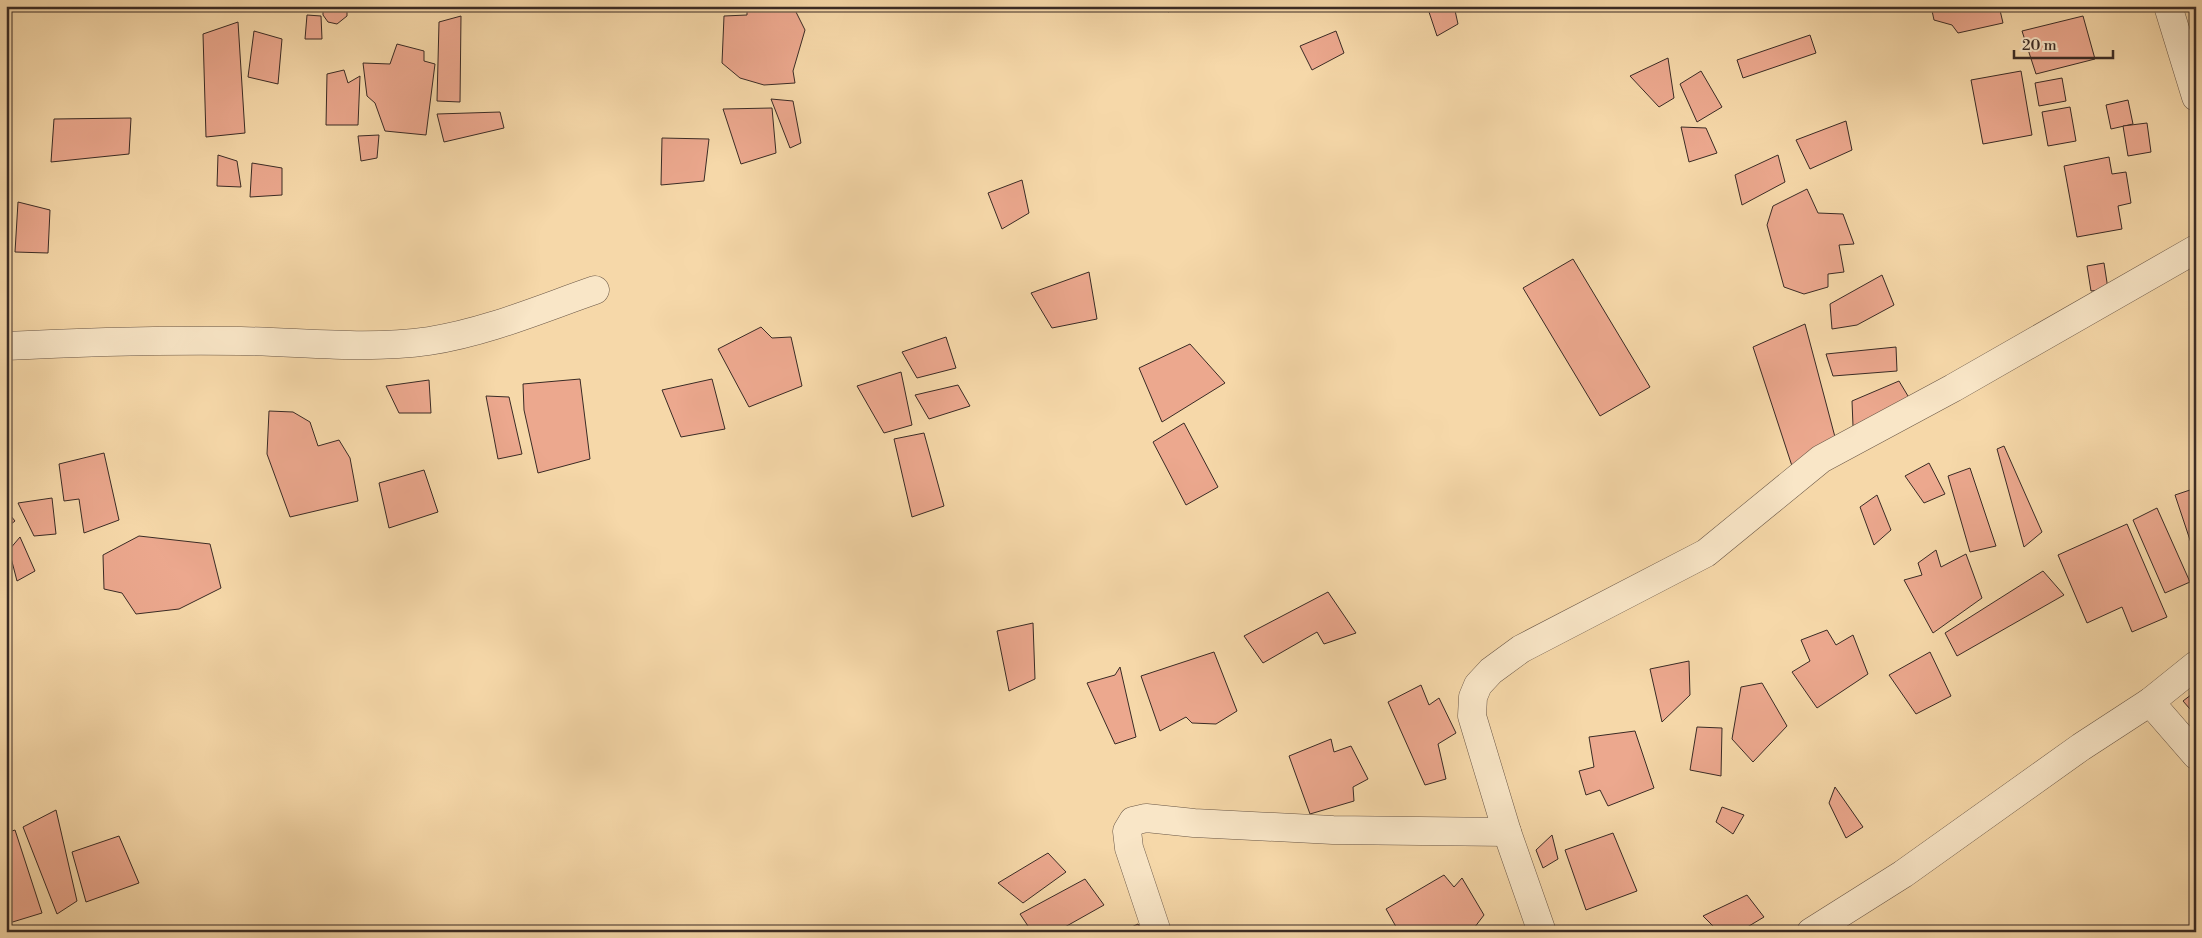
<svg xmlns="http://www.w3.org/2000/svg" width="2202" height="938" viewBox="0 0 2202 938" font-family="'Libre Bodoni',serif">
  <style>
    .building { fill: #eca88e; stroke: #3a2b25 }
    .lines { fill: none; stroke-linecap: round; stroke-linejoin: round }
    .minor-casing { stroke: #695646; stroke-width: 29 }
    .minor { stroke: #f9e6c7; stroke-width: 28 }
  </style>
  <rect width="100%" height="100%" fill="#f6d8a9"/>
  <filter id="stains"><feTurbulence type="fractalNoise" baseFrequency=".004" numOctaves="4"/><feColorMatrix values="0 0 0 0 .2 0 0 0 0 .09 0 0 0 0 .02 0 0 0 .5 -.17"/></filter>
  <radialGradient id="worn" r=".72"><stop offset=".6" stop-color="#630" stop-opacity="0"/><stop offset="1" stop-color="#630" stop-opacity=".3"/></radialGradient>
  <g class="building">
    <polygon points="347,6 347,16 337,24 328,22 323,15 323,6"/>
    <polygon points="747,6 793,6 805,30 793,71 795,83 764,85 740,78 722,63 724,16 747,15"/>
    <polygon points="1165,6 1181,6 1168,12"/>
    <polygon points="1427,6 1454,6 1458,24 1437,36"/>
    <polygon points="1931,6 1999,6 2003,23 1958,33 1952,25 1934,20"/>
    <polygon points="307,15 321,16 322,39 305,39"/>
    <polygon points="461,16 460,102 437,101 439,22"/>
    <polygon points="2083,16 2095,59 2036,74 2022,31"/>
    <polygon points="238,22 245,133 206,137 203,34"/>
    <polygon points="254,31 282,39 278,84 248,77"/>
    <polygon points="1336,31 1344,53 1312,70 1300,46"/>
    <polygon points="1810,35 1816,53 1743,78 1737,60"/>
    <polygon points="397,44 424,51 424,61 435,64 426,135 385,131 375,103 367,96 363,63 390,64"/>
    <polygon points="1668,58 1674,98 1659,107 1630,76"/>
    <polygon points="344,70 348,83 360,76 358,125 326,125 327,74"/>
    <polygon points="1701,71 1722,107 1697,122 1680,84"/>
    <polygon points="2021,71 2032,135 1983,144 1971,80"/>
    <polygon points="2062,78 2066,101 2039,106 2035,83"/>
    <polygon points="771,99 793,101 801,143 790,148"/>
    <polygon points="2128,100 2133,124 2111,129 2106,105"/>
    <polygon points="2070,107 2076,141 2048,146 2042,112"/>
    <polygon points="772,108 776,153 741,164 723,109"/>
    <polygon points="500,112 504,128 444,142 437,114"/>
    <polygon points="131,118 129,154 51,162 54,119"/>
    <polygon points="1846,121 1852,150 1810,169 1796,140"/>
    <polygon points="2147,123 2151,152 2128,156 2123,126"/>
    <polygon points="1681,127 1706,128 1717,153 1689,162"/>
    <polygon points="379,135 377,158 361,161 358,136"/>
    <polygon points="662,138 709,139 704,181 661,185"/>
    <polygon points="218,155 237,161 241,187 217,186"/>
    <polygon points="1778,155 1785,182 1742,205 1735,175"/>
    <polygon points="2109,157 2112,174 2126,172 2131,203 2118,206 2122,229 2077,237 2064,166"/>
    <polygon points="252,163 282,168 282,195 250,197"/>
    <polygon points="1022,180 1029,213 1002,229 988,193"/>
    <polygon points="1807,189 1818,213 1843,214 1854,244 1839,245 1844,272 1828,274 1828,287 1804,294 1784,287 1767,225 1773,206"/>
    <polygon points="18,202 50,210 48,253 15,252"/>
    <polygon points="1573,259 1650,387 1600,416 1523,288"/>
    <polygon points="2104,263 2108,289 2091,291 2087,266"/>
    <polygon points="1089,272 1097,319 1052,328 1031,293"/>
    <polygon points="1882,275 1894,305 1857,325 1832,329 1830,304"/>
    <polygon points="1805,324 1835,437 1792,466 1753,347"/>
    <polygon points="761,327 772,338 791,337 802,386 749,407 718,349"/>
    <polygon points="946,337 956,368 917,378 902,352"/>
    <polygon points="1190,344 1225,383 1162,422 1139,368"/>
    <polygon points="1896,347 1897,371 1833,376 1826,354"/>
    <polygon points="901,372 912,425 884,433 857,386"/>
    <polygon points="580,379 590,459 538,473 524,410 523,384"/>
    <polygon points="712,379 725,429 681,437 662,390"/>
    <polygon points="429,380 431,413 399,413 386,386"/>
    <polygon points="1899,381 1911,401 1853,426 1852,401"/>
    <polygon points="958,385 970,406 929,419 915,395"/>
    <polygon points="486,396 509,397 522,454 498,459"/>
    <polygon points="269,411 293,412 310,422 318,446 339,440 350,458 358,501 290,517 267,454"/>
    <polygon points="1184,423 1218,487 1186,505 1153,442"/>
    <polygon points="924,433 944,506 912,517 894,439"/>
    <polygon points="2004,446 2042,532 2024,547 1997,449"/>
    <polygon points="104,453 119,520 84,533 79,499 64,501 59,464"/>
    <polygon points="1929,463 1945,494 1924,503 1905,476"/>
    <polygon points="1970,468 1996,546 1970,552 1948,476"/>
    <polygon points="424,470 438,512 389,528 379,483"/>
    <polygon points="2196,488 2196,542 2191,543 2175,495"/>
    <polygon points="1877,495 1891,530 1874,545 1860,507"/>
    <polygon points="52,498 56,534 34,536 18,503"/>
    <polygon points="2157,508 2190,582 2165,593 2133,520"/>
    <polygon points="6,510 15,521 6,528"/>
    <polygon points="2127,524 2167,617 2132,632 2122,607 2087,623 2058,555"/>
    <polygon points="139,536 210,544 221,588 179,609 136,614 122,593 104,589 103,555"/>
    <polygon points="20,537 35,571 17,581 9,550"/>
    <polygon points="1936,550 1941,567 1966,554 1982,598 1933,633 1904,580 1922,575 1918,563"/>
    <polygon points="2043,571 2064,595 1957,656 1945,633"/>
    <polygon points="1328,592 1356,633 1324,644 1317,632 1263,663 1244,636"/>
    <polygon points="1033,623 1035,679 1009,691 997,631"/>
    <polygon points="1827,630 1836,645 1853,635 1868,674 1817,708 1792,672 1810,661 1801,640"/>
    <polygon points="1214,652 1237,711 1216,724 1192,723 1186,717 1160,731 1141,676"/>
    <polygon points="1930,652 1951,696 1916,714 1889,675"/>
    <polygon points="1689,661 1690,695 1662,722 1650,669"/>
    <polygon points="1120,667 1136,737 1115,744 1087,683 1115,675"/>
    <polygon points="1762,683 1787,726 1753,762 1732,739 1741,687"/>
    <polygon points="1421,685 1429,705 1439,698 1456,733 1438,744 1446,779 1425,785 1388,702"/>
    <polygon points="2196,691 2196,716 2183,701"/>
    <polygon points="1697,727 1722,728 1721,776 1690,770"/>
    <polygon points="1635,731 1654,788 1608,806 1600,790 1586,795 1579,771 1594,767 1589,737"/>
    <polygon points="1331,739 1334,752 1351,746 1368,779 1353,787 1354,801 1310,814 1289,756"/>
    <polygon points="1835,787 1863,827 1846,838 1829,803"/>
    <polygon points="1722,807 1744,815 1733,834 1716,822"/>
    <polygon points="56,810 77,901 57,914 23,827"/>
    <polygon points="15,830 42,913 6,924 6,833"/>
    <polygon points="1613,833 1637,891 1586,910 1565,850"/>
    <polygon points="1552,835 1558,859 1543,868 1536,850"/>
    <polygon points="119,836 139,883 86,902 72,852"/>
    <polygon points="1048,853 1066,872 1023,903 998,883"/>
    <polygon points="1444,875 1454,887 1462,878 1484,915 1471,932 1399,932 1386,909"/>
    <polygon points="1085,879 1104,905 1056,932 1032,932 1020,914"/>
    <polygon points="1747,895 1764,917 1739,932 1719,932 1703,916"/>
    <polygon points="1138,924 1143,932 1121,932"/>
  </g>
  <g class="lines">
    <defs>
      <g id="minor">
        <polyline points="2168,6 2196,97"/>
        <path d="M6 346C84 342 162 340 241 341 303 342 367 350 429 341 487 332 540 309 595 290"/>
        <polyline points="2150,702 2196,755"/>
        <polyline points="1157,932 1129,848 1127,831 1133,821 1146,818 1194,823 1333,830 1507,832"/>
        <polyline points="1542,932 1507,832 1472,716 1473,697 1478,685 1491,671 1521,649 1706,553 1821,459 1953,388 2196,249"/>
        <polyline points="1811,932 1903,874 2081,747 2150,702 2196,665"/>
      </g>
    </defs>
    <use href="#minor" class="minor-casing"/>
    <use href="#minor" class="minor"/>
  </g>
  <rect width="2202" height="938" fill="none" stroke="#f6d8a9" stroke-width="25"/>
  <rect x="8" y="8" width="2187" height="923" fill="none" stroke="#3a2b25" stroke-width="2.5"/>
  <rect x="12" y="12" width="2177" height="913" fill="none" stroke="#3a2b25"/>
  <path d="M2014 50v8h99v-8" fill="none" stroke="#3a2b25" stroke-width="2.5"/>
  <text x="2022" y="50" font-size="15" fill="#3a2b25" stroke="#f9e6c7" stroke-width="4" paint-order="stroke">20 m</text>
  <rect width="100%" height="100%" filter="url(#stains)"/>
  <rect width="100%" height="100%" fill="url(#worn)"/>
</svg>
